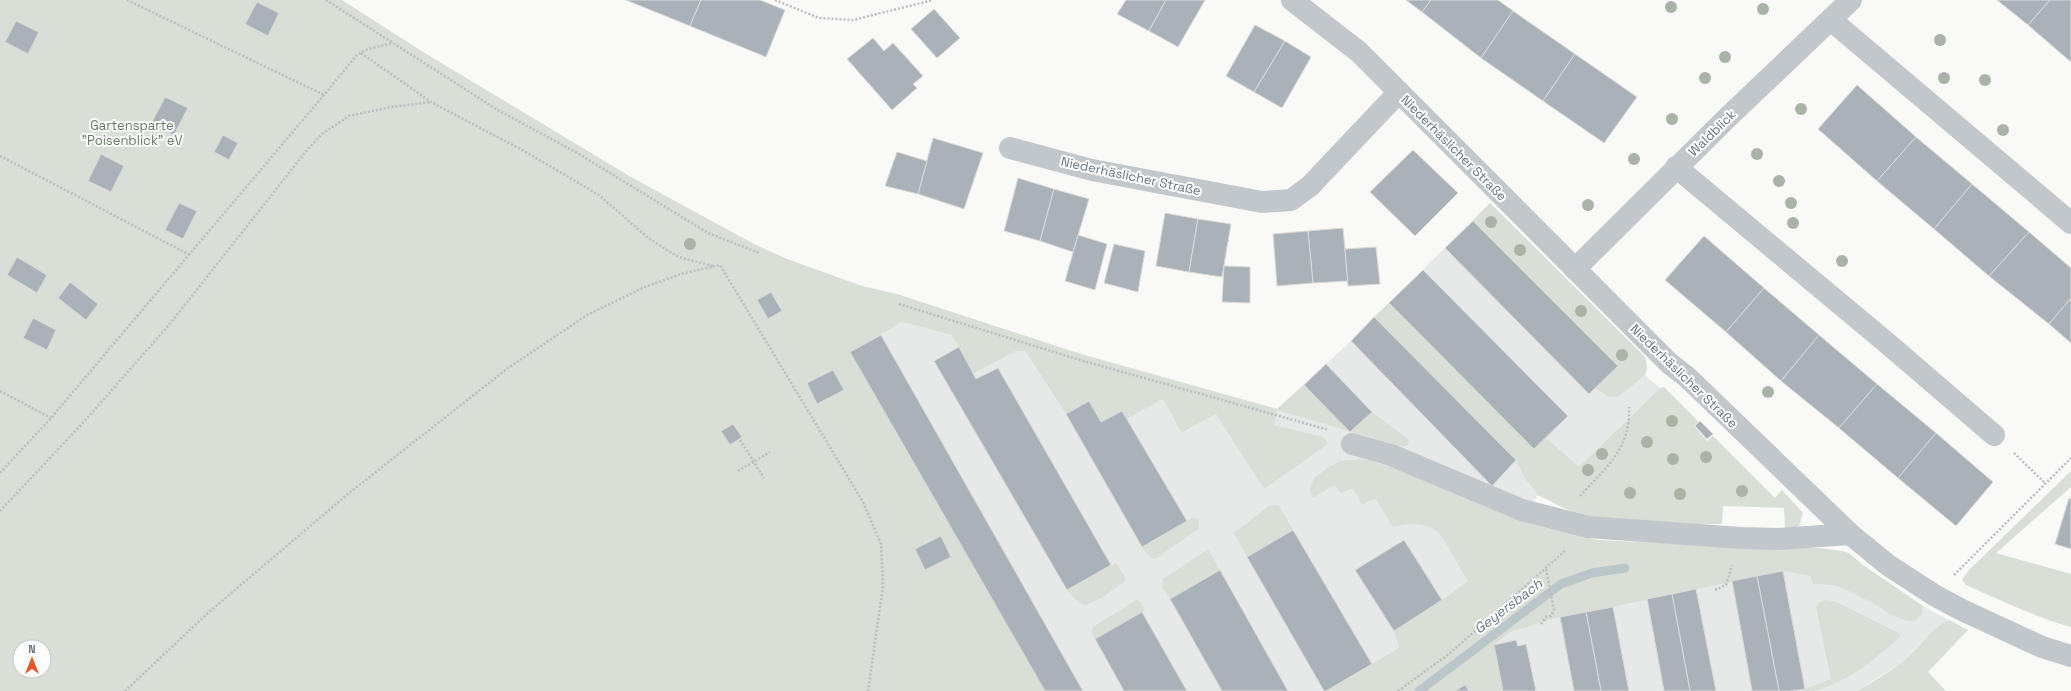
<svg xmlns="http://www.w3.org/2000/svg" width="2071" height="691" viewBox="0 0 2071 691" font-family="'Space Grotesk',sans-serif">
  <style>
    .built { fill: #e7e8e8 }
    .green { fill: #d9ded6; fill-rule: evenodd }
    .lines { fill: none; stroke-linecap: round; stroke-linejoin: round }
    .stream { stroke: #bbc6cb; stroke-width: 9 }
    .building { fill: #a9b2b8; stroke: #dbdbd9 }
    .path { stroke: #babec1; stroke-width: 2.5; stroke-dasharray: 2 2; stroke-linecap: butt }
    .minor { stroke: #c2c7cb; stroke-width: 22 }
    .tree { fill: #a9b3a6 }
    .labels { text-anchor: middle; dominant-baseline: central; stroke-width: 4; stroke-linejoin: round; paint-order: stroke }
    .park-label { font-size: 13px; fill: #677a63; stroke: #fff }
    .street-label { font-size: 13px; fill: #647482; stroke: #fff }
    .water-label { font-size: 14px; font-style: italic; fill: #647a83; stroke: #fff }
  </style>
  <rect width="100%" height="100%" fill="#f9f9f7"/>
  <g class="built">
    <polygon points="1490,203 1645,357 1647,369 1645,375 1660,388 1621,425 1562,507 1538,495 1523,516 1461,517 1468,581 1442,600 1399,648 1326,691 1045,691 850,352 902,322 952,335 973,374 1016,351 1025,351 1066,414 1089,401 1122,411 1127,419 1163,399 1183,433 1216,414 1323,437 1273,425 1277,409 1351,341"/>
    <polygon points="1783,571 1810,576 1813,584 1830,585 1842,588 1878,606 1889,614 1923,610 1923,606 1949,620 1938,626 1910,655 1897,666 1856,691 1503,691 1494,645 1511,632 1560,617 1613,607"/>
  </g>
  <g class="green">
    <path d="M0 0H342L423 52 631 177 754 244 787 259 862 286 897 294 1081 354 1277 409 1304 385 1350 432 1372 412 1408 439 1409 444 1404 447 1277 410 1274 425 1323 437 1328 444 1264 489 1216 414 1182 433 1163 399 1127 419 1122 411 1101 422 1089 401 1066 414 1025 351H1016L973 374 952 335 902 322 851 352 1045 691H0ZM20 647H44V671H20Z"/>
    <polygon points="1490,203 1645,357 1647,369 1645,375 1618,397 1609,397 1595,388 1617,366 1473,221"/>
    <polygon points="1389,303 1534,449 1546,438 1579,467 1660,388 1664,387 1699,422 1694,426 1707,441 1713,436 1775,498 1782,490 1803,513 1799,526 1794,528 1785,528 1784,508 1723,506 1722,524 1687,524 1590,517 1572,512 1538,495 1525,478 1516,460 1374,317"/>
    <path d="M1363 459 1411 473 1581 536 1597 540 1770 548H1821L1842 551 1849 553 1863 565 1923 606 1922 615 1914 621H1907L1889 614 1878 606 1842 588 1830 585 1813 584 1810 576 1783 571 1613 607 1560 617 1511 632 1494 645 1503 691H1326L1399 648 1394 631 1442 600 1468 581C1461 571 1445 538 1438 532 1426 522 1407 523 1393 527L1375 498 1362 505 1353 488 1341 493 1335 485 1313 498 1310 490 1314 478 1329 467 1340 461Z"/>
    <path d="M2071 471V487L1996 553 2071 574V627C2035 617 2000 600 1966 585L1962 580 1968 571Z"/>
    <polygon points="1274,505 1279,506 1293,530 1247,557 1234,533 1269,506"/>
    <path d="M1194 517 1199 521V529L1155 559C1148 558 1146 552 1142 547Z"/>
    <polygon points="1208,549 1220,570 1170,599 1162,587 1163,579"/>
    <polygon points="1116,563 1125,577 1124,582 1101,598 1086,605 1079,603 1067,590"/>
    <polygon points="1136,600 1140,601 1145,610 1095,639 1092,632 1093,627"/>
    <path d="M1826 600 1836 602 1900 634 1901 636C1875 659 1847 683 1813 691 1806 691 1798 691 1791 691L1805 689 1831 679 1816 607 1820 602Z"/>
    <path d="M1949 620 1968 630 1928 672 1946 691H1856C1875 681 1895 669 1910 655 1923 644 1933 626 1949 620Z"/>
  </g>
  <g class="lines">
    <polyline class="stream" points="1419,691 1561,584 1592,573 1625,568"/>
  </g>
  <g class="building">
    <polygon points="626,0 701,0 690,26"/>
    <polygon points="701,0 760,0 785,10 766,57 690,26"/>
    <polygon points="1126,0 1166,0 1149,31 1117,14"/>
    <polygon points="1166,0 1205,0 1178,47 1149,31"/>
    <polygon points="1406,0 1431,0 1422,12"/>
    <polygon points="1431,0 1498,0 1513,11 1481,58 1422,12"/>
    <polygon points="1997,0 2050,0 2028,25"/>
    <polygon points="2050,0 2071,0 2071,62 2028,25"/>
    <polygon points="257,2 279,13 268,36 245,24"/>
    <polygon points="934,9 960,38 937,58 911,29"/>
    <polygon points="1513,11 1575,54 1543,101 1481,58"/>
    <polygon points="16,21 39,32 28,54 5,42"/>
    <polygon points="1255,25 1285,41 1254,92 1226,76"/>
    <polygon points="873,38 884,51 893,43 923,76 913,84 917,88 892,110 847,59"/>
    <polygon points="1285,41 1311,57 1282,108 1254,92"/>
    <polygon points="1575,54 1637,97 1604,143 1543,101"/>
    <polygon points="1857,85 1916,137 1877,181 1818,129"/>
    <polygon points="165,97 188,108 174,135 151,124"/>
    <polygon points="223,135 238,143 229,160 214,152"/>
    <polygon points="1916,137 1972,184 1934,229 1877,181"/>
    <polygon points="933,138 983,153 964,209 918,194"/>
    <polygon points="1413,150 1458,193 1415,236 1370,192"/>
    <polygon points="897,152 927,161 918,194 885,186"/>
    <polygon points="101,154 124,166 111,192 88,181"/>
    <polygon points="1018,178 1054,189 1040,241 1004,231"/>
    <polygon points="1972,184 2029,232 1989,276 1934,229"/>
    <polygon points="1054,189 1089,199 1073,252 1040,241"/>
    <polygon points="179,203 197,211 183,239 165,230"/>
    <polygon points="1165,213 1198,219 1189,272 1156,266"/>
    <polygon points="1198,219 1231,224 1222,277 1189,272"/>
    <polygon points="1473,221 1618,366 1589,394 1445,248"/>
    <polygon points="1343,228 1348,281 1313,283 1308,231"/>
    <polygon points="1308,231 1313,283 1277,286 1273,234"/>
    <polygon points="2029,232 2071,268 2071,298 2049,324 1989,276"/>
    <polygon points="1078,235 1107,244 1095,290 1065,281"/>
    <polygon points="1704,236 1764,288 1726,332 1665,280"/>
    <polygon points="1114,244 1145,251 1138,292 1104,283"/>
    <polygon points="1376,247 1380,284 1348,286 1345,249"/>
    <polygon points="17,257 47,275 37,293 7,275"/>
    <polygon points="1224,266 1250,267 1250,303 1222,302"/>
    <polygon points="1423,270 1568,416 1534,449 1389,303"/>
    <polygon points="70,282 98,304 86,320 58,298"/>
    <polygon points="1764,288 1819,335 1781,381 1726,332"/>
    <polygon points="771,292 782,311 768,319 757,300"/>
    <polygon points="2071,298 2071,343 2049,324"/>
    <polygon points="1374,317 1516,460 1492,486 1351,341"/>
    <polygon points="33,318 56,330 47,350 23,338"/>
    <polygon points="881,335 1007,557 1083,691 1045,691 850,352"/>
    <polygon points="1819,335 1877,384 1839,428 1781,381"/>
    <polygon points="959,347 976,379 998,368 1111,565 1067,590 934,361"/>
    <polygon points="1326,364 1372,412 1350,432 1304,385"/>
    <polygon points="833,370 844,390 817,404 807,383"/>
    <polygon points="1877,384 1936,433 1898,478 1839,428"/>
    <polygon points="1089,401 1101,422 1122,411 1187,521 1142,547 1066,414"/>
    <polygon points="1700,421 1713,434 1707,439 1695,426"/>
    <polygon points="733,424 742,437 730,445 721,431"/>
    <polygon points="1936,433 1993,482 1956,526 1898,478"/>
    <polygon points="2069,498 2071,499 2071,549 2055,544"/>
    <polygon points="1293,530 1372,664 1326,691 1324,691 1247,557"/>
    <polygon points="941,536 951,557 925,570 915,549"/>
    <polygon points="1404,540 1442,600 1394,631 1355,570"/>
    <polygon points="1220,570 1288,691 1222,691 1170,599"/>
    <polygon points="1783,571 1805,689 1791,691 1779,691 1757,576"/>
    <polygon points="1757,576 1779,691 1752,691 1732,581"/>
    <polygon points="1696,589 1716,691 1690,691 1672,594"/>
    <polygon points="1672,594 1690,691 1664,691 1647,599"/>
    <polygon points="1613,607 1629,691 1601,691 1586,612"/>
    <polygon points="1142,612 1187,691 1124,691 1095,639"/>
    <polygon points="1586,612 1601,691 1574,691 1560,617"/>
    <polygon points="1516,640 1518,646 1526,644 1536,691 1503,691 1494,645"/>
    <polygon points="1465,685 1469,691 1455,691"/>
  </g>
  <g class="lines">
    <g class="path">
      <polyline points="127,0 324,95"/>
      <polyline points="326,0 496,109 579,154 708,233 759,253"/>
      <polyline points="775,0 819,18 853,20 933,0"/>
      <polyline points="361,53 431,102 524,151 599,195 647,237 665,249 679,257 713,266"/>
      <polyline points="0,156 190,255"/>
      <polyline points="899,304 1080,360 1329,430"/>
      <polyline points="0,391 51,418"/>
      <polyline points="740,440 764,478"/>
      <polyline points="2014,453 2045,483"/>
      <polyline points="738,471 770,452"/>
      <polyline points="0,473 51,418 324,95 356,56 365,50 392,43"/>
      <path d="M1580 496C1606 467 1631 449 1629 407"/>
      <polyline points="0,511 81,425 169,325 307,150 322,134 349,116 391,107 431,102"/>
      <polyline points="1954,575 2071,458"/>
      <polyline points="1715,590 1726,585 1732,565"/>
      <polyline points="1541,624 1546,617 1551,616 1554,610 1546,569"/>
      <polyline points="125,691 209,612 348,494 508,368 587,315 645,287 681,274 720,265 863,502 881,544 883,586 868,691"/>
      <polyline points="1398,691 1449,654 1566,550"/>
    </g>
    <g class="minor">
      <polyline points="1292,0 1359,52 1669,363 1687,377 1850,534 1888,565 1934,595 1962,610 2042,647 2071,656"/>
      <polyline points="1831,20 2071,223"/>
      <polyline points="1010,148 1092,170 1262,202 1291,200 1310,186 1399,92"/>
      <polyline points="1676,167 1887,343 1994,435"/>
      <polyline points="1575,269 1726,119 1851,0"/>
      <polyline points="1352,444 1391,455 1522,510 1588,527 1741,538 1778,539 1850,534"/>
    </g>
  </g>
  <g class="tree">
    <circle cx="1671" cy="7" r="6"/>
    <circle cx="1763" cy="9" r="6"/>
    <circle cx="1940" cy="40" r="6"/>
    <circle cx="1725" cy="57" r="6"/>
    <circle cx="1705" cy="78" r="6"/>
    <circle cx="1944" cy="78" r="6"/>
    <circle cx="1985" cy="80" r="6"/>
    <circle cx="1801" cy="109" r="6"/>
    <circle cx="1672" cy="119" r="6"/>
    <circle cx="2003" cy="130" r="6"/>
    <circle cx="1757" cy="154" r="6"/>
    <circle cx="1634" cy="159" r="6"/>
    <circle cx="1779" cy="181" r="6"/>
    <circle cx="1791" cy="203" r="6"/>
    <circle cx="1588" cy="205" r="6"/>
    <circle cx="1491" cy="222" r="6"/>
    <circle cx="1793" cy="223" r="6"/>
    <circle cx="690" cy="244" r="6"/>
    <circle cx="1520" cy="250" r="6"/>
    <circle cx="1842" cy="261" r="6"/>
    <circle cx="1581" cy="311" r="6"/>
    <circle cx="1622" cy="355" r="6"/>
    <circle cx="1768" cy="392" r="6"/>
    <circle cx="1672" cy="421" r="6"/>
    <circle cx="1647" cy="442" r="6"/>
    <circle cx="1602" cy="454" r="6"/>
    <circle cx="1706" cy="457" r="6"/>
    <circle cx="1673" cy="459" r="6"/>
    <circle cx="1588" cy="470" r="6"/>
    <circle cx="1742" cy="491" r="6"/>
    <circle cx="1630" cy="493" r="6"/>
    <circle cx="1680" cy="494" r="6"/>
  </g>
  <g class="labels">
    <g class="park-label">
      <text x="132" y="125">Gartensparte<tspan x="132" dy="15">"Poisenblick" eV</tspan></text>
    </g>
    <g class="street-label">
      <text transform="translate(1712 133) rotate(-44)">Waldblick</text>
      <text transform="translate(1454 148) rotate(45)">Niederhäslicher Straße</text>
      <text transform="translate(1131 176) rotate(12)">Niederhäslicher Straße</text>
      <text transform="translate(1684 376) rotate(44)">Niederhäslicher Straße</text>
    </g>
    <g class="water-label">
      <text transform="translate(1508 606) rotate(-37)">Geyersbach</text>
    </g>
  </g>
  <g transform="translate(32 659)"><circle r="19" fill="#ffffff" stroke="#c1c7cd"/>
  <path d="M0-3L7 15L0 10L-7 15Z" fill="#e4582c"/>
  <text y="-6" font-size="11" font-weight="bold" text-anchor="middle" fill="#647482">N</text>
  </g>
</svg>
